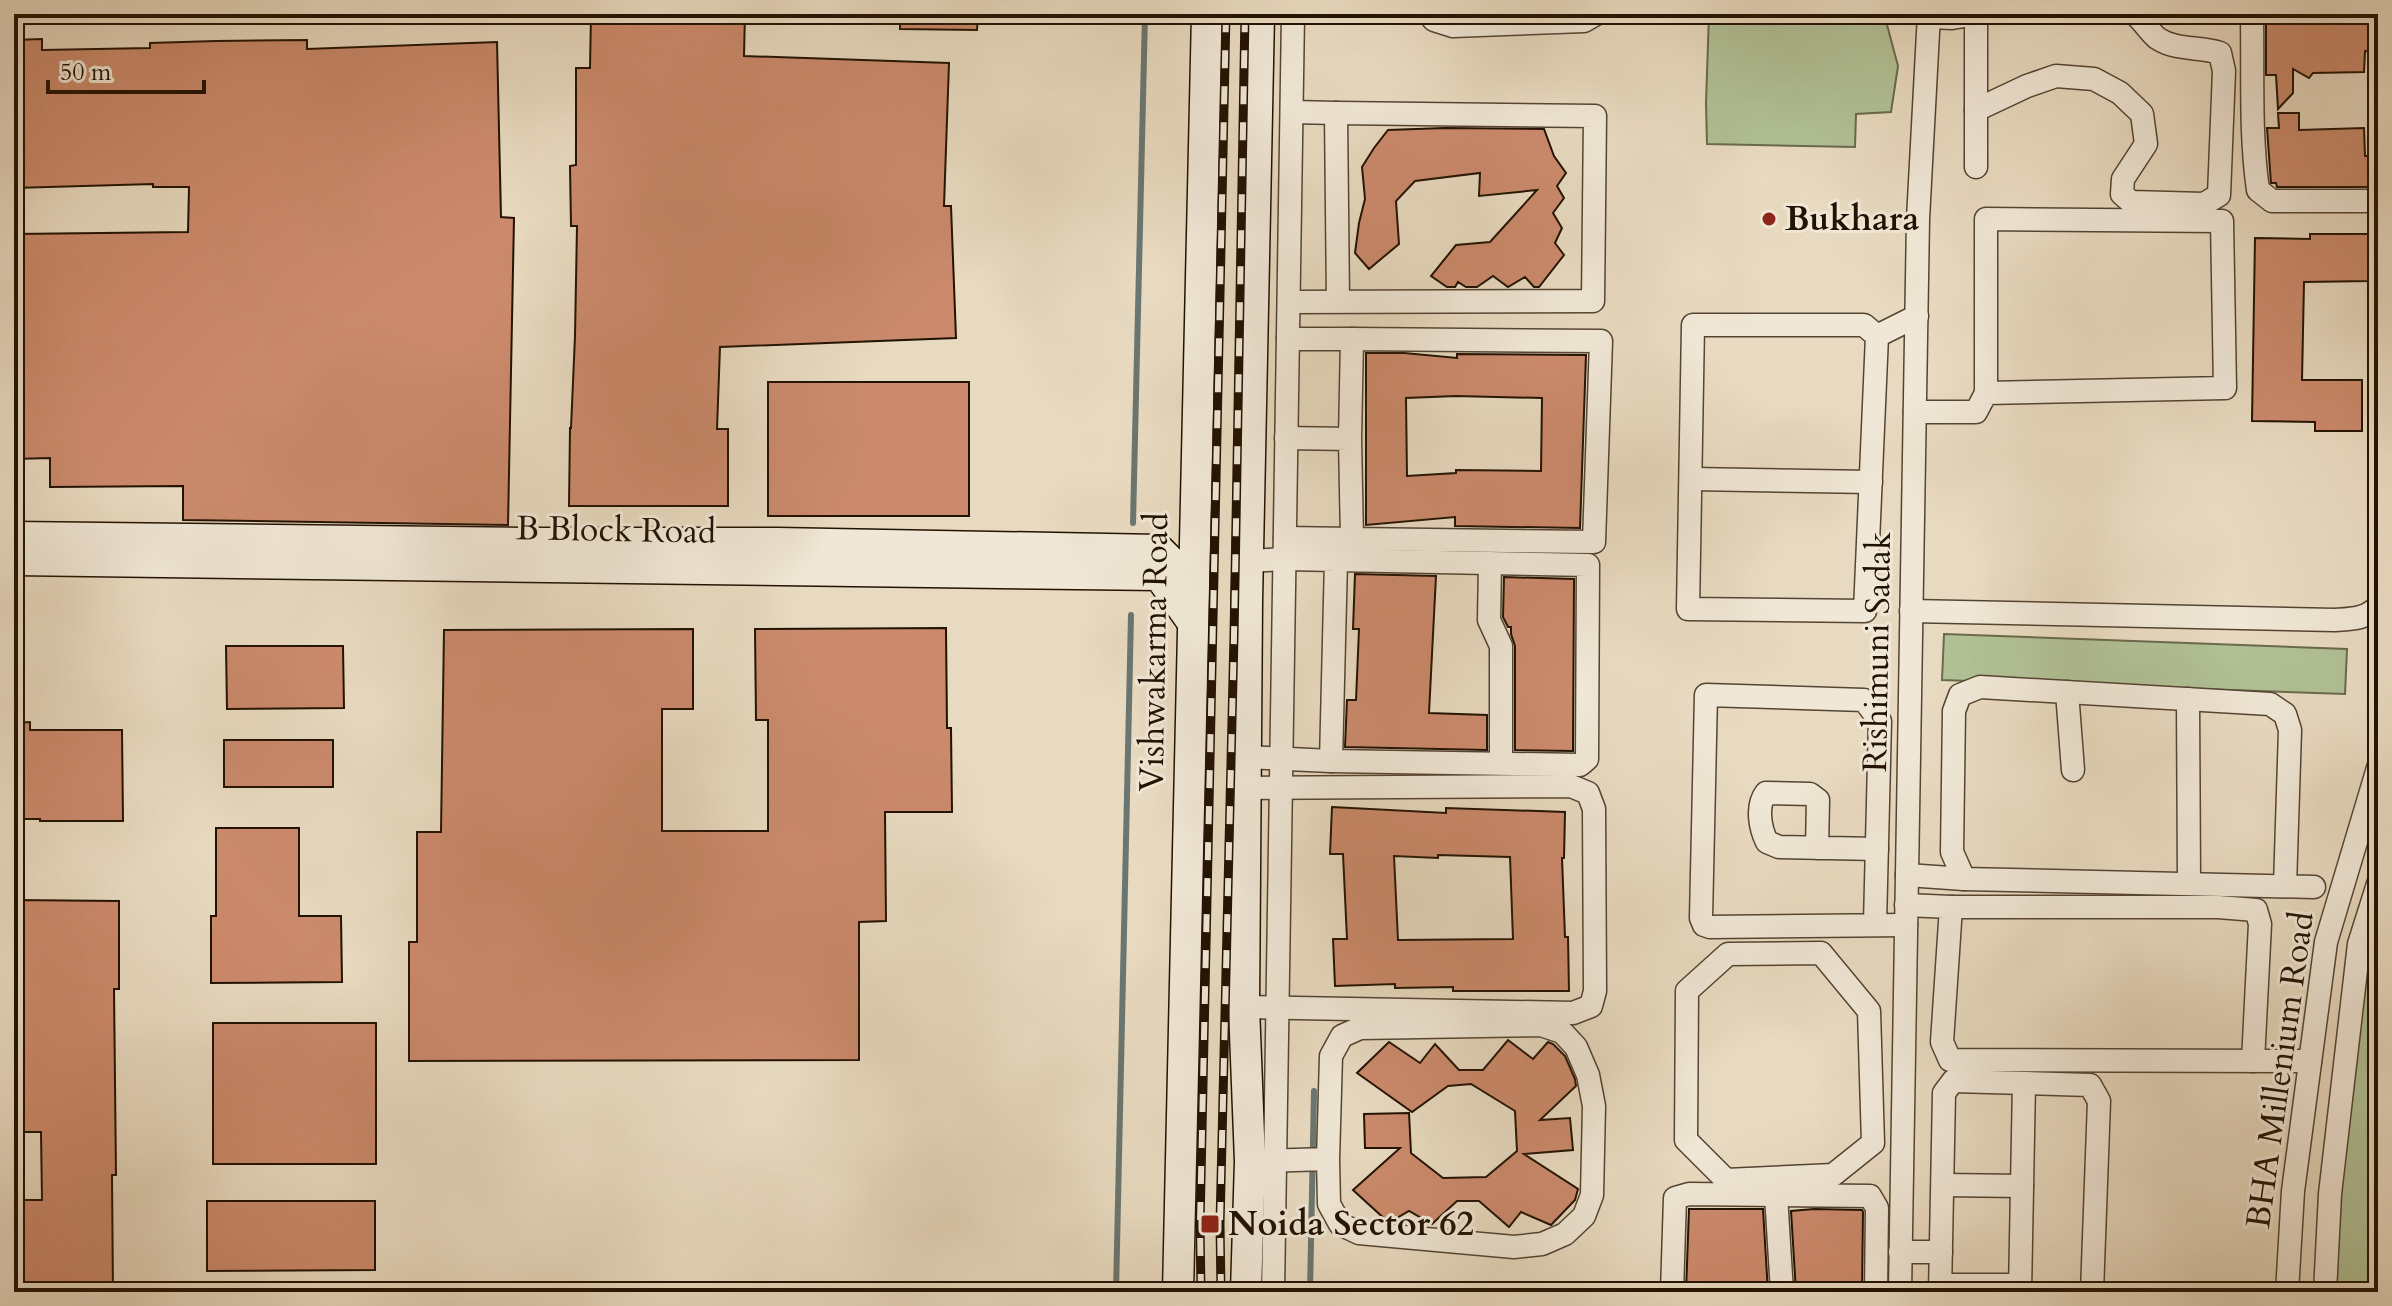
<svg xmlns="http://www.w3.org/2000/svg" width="2392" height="1306" viewBox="0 0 2392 1306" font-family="Cardo,serif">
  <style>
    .green { fill: #b1c196; stroke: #6a6a4c; stroke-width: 2 }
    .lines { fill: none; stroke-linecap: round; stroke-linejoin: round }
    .stream { stroke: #6a7671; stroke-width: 6 }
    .building { fill: #cb8a6c; stroke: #221202; stroke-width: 2; fill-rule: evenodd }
    .street-casing { stroke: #544432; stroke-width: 25 }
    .secondary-casing { stroke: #221202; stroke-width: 33 }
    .street { stroke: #f0e7d6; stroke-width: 22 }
    .secondary { stroke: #f0e7d6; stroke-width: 30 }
    .rail-casing { stroke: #221202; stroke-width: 9 }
    .rail { stroke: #f0e7d6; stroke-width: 6; stroke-dasharray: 18; stroke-linecap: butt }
    .poi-dot { fill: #8f2418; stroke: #f0e7d6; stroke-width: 3 }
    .labels { text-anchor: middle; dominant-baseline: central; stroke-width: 6; stroke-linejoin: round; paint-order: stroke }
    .poi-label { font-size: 34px; font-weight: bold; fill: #221202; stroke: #f0e7d6; text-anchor: start }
    .street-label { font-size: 34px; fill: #221202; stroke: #f0e7d6 }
  </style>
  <rect width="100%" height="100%" fill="#e8dac0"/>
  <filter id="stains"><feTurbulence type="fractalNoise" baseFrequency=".0025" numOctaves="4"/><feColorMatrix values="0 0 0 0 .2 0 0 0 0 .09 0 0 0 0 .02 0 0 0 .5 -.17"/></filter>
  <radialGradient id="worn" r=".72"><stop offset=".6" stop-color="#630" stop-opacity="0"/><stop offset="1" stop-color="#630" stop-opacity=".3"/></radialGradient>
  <g class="green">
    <polygon points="1709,14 1886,14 1886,21 1898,66 1891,112 1856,114 1855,147 1707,144 1706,103"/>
    <polygon points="1944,634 2347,649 2345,694 1942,680"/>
    <polygon points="2378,884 2378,1292 2325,1292 2332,1179"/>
  </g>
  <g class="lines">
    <g class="stream">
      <polyline points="1133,523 1145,14"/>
      <polyline points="1116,1292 1131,615"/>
      <polyline points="1310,1292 1314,1091"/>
    </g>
  </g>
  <g class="building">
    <polygon points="591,14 745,14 744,56 949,63 944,206 951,206 956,338 720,347 717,429 728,429 728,506 569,506 570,428 571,428 575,336 577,226 571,226 570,166 576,165 576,68 590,68"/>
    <polygon points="900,14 978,14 977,30 900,29"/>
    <polygon points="2273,14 2378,14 2378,52 2365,51 2364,72 2313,73 2309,78 2293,69 2293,93 2278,109 2276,75 2266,75 2266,24 2268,20 2273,20"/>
    <polygon points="42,39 42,50 150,48 150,43 216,41 307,40 307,49 497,42 501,217 514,218 508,525 183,520 183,486 50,487 50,458 14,459 14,234 188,232 189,187 153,187 153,184 14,188 14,40"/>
    <polygon points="2278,113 2299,113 2299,130 2364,128 2365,156 2378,156 2378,187 2277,187 2276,183 2271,183 2267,128 2279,128"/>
    <polygon points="1444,128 1544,129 1554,156 1566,173 1557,186 1564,198 1553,213 1562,228 1555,243 1564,255 1539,287 1534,287 1525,277 1508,287 1493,276 1477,287 1466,287 1458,282 1455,287 1447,287 1431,276 1456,245 1490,242 1537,190 1479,196 1480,173 1415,181 1396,201 1399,244 1369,269 1355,253 1359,223 1365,199 1362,167 1374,148 1388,130"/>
    <polygon points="2310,234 2378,234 2378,276 2370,276 2370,281 2304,282 2302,380 2362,380 2362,431 2315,431 2315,422 2252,421 2255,238 2310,239"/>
    <path d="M1366 353H1404L1457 358V354L1586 355 1580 528 1455 526V517L1366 525ZM1456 396 1542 398 1541 471 1456 470V473L1407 476 1406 398Z"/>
    <rect x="768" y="382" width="201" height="134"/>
    <polygon points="1355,574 1436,576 1429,713 1487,715 1487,750 1345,747 1347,700 1356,700 1359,629 1353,629"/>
    <polygon points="1504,577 1574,579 1573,751 1515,750 1515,646 1511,634 1511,627 1508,627 1503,617"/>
    <polygon points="946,628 947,728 951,728 952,812 885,812 886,921 859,922 859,1060 409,1061 409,942 417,942 417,832 441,832 444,630 693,629 693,709 662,709 662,831 768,831 768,720 756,720 755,629"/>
    <polygon points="226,646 343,646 344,708 227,709"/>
    <polygon points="30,722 30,730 122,730 123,821 40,821 40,819 14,819 14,723"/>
    <rect x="224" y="740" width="109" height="47"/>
    <path d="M1332 807 1446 813V808L1565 812 1564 858H1562L1565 937H1568L1569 991H1453V987L1395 988V984L1335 986 1333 939H1347L1343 854H1330ZM1438 855 1510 857 1513 939 1398 940 1394 856 1438 858Z"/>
    <polygon points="216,828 299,828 299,916 341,916 342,982 211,983 211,916 216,916"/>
    <polygon points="14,900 119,901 119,989 114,989 116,1175 112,1175 113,1292 14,1292 14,1200 42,1200 41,1132 14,1132"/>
    <rect x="213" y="1023" width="163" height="141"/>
    <polygon points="1508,1040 1533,1059 1548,1042 1553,1044 1565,1056 1575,1079 1576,1086 1540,1120 1570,1118 1573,1150 1524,1154 1578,1189 1575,1200 1551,1225 1521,1212 1509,1227 1479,1201 1457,1201 1432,1224 1409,1211 1390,1222 1387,1221 1353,1190 1400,1148 1365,1148 1364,1114 1409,1113 1411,1153 1443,1178 1486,1177 1517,1151 1515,1111 1471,1084 1448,1086 1412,1112 1357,1073 1389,1042 1420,1063 1435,1044 1459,1070 1483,1070"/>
    <polygon points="207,1201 375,1201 375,1270 207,1271"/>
    <polygon points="1689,1209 1763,1209 1768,1292 1686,1292"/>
    <polygon points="1814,1209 1862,1210 1863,1212 1862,1292 1796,1292 1791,1211"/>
  </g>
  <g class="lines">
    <defs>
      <g id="street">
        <polyline points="1429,14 1434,20 1453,26 1584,21 1596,14"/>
        <path d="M2256 14 2252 20C2253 77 2250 134 2258 190L2272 201H2378"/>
        <polyline points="1929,17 1952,18 1976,14 1976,167"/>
        <path d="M1976 110 2027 86 2056 76 2094 79 2120 93 2142 114 2146 144 2123 179 2122 194 2131 202 2204 204 2219 195 2224 71 2220 53C2199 46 2176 51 2157 38 2149 31 2143 21 2135 14"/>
        <polyline points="1292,112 1336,113"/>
        <polyline points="1289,302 1593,301 1595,116 1336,113 1338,302"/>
        <polyline points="1877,336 1864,325 1693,325 1688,609 1865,611 1877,336 1917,316"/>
        <polyline points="1288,339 1352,339"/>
        <polyline points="1915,412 1976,412 1986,393 2225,388 2222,221 1986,219 1986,393"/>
        <polyline points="1286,438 1350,439 1352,539 1594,542 1601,341 1352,339 1350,439"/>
        <polyline points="1692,479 1871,482"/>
        <polyline points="1285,538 1352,539"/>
        <polyline points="1248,561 1285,559 1588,565 1587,759 1580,765 1331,761 1336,560"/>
        <polyline points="1490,563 1489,620 1501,646 1501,763"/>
        <path d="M1911 611 2335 620C2351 619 2367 619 2378 606"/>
        <polyline points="2067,692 2073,770"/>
        <polyline points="2188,699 2189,882"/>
        <polyline points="1246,757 1331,761"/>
        <path d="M1817 848 1818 800 1810 794 1766 793C1756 806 1760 828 1767 842L1779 847 1877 849"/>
        <polyline points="1907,875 1964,879"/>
        <polyline points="2285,886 2290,730 2285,714 2270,704 1980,687 1960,695 1954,711 1952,852 1964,879 2314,887"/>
        <polyline points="1906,905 1951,907 1942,1042 1950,1060 2310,1061"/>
        <polyline points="1951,907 2218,907 2256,910 2260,924 2253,1061"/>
        <polyline points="1875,924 1880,721 1864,700 1706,695 1701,918 1704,925 1710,927 1906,925"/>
        <polygon points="1821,953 1869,1011 1873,1143 1833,1175 1726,1180 1686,1140 1687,991 1728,954"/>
        <polyline points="1244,1007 1573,1013 1591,1006 1595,991 1594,809 1588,793 1571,786 1245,788"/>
        <polyline points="1260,1161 1328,1159 1329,1204 1340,1224 1359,1233 1514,1247 1542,1244 1565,1234 1584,1216 1592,1195 1594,1106 1588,1075 1576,1047 1562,1032 1541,1025 1360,1028 1342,1036 1331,1056 1328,1159"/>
        <polyline points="1943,1185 2022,1186"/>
        <polyline points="1776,1195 1782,1292"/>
        <polyline points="1900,1252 1941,1252"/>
        <polyline points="1940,1285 2020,1285"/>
        <polyline points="1273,1292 1293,14"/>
        <polyline points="1672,1292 1675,1198 1689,1194 1870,1196 1877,1208 1876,1292"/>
        <polyline points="1900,1292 1918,219 1929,14"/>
        <polyline points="1940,1292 1944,1093 1953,1081 2090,1085 2099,1101 2092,1292"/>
        <polyline points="2020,1292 2024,1083"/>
        <polyline points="2287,1292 2293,1191 2326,942 2378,768"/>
        <polyline points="2325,1292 2330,1194 2359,944 2378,884"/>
      </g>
      <g id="secondary">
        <polyline points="14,537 522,543 778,543 1159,550 1192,583"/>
        <polyline points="14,560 1159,575 1193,623"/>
        <polyline points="1178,1292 1207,14"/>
        <polyline points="1246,1292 1250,1161 1244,1007 1247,601 1259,14"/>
      </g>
    </defs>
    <use href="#street" class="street-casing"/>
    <use href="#secondary" class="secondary-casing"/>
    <use href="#street" class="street"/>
    <use href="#secondary" class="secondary"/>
    <defs>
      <g id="rail">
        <polyline points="1201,1292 1200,1224 1226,14"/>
        <polyline points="1221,1292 1220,1224 1234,636 1245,14"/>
      </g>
    </defs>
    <use href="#rail" class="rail-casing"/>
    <use href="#rail" class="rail"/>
  </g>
  <g class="poi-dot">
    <circle cx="1769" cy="219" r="8"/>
    <rect x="1200" y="1214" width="20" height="20" rx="4"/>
  </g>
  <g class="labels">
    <g class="poi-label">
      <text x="1785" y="219">Bukhara</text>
      <text x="1228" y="1224">Noida Sector 62</text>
    </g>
    <g class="street-label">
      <text transform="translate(616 530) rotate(1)">B Block Road</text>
      <text transform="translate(1154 652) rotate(-89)">Vishwakarma Road</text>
      <text transform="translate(1877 652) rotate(-89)">Rishimuni Sadak</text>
      <text transform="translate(2280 1070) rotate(-82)">BHA Millenium Road</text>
    </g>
  </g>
  <rect width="2392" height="1306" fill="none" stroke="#e8dac0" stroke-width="48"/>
  <rect x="16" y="16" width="2360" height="1274" fill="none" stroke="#221202" stroke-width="4"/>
  <rect x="24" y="24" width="2344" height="1258" fill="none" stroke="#221202" stroke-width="2"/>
  <path d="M48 80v12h156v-12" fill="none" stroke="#221202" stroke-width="4"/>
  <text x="60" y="80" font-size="24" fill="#221202" stroke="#f0e7d6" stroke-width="6" paint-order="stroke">50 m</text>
  <rect width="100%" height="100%" filter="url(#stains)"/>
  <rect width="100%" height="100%" fill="url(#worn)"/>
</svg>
